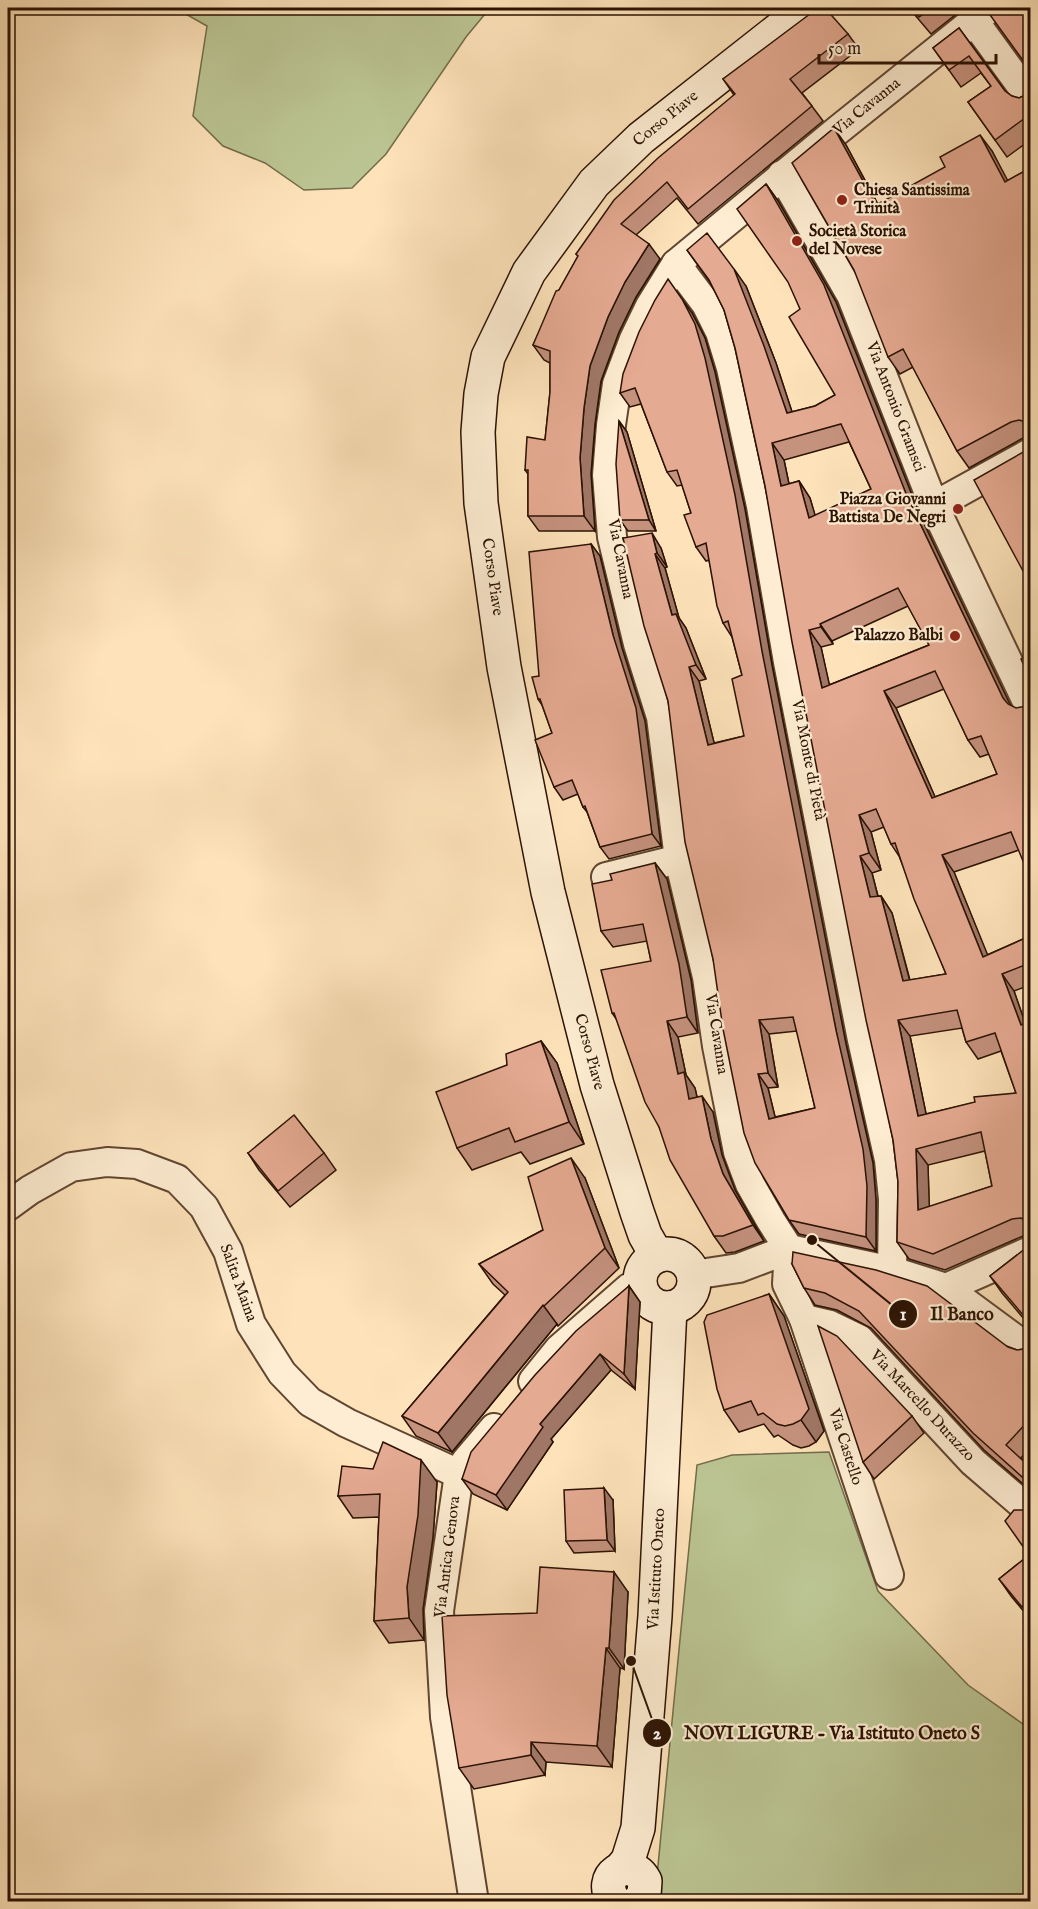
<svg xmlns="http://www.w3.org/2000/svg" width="1038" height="1909" viewBox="0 0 1038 1909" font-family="'IM FELL English',serif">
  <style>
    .green { fill: #bbc593; stroke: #736c4b; stroke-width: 1.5 }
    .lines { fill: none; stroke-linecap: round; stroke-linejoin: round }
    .street-casing { stroke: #604631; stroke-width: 32 }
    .secondary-casing { stroke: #2b1203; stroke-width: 36 }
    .street { stroke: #feedd2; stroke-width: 28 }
    .secondary { stroke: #feedd2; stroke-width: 33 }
    .wall { fill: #c5927e; stroke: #2b1203; stroke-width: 1.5; fill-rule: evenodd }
    .shaded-wall { fill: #a07766; stroke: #2b1203; stroke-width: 1.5 }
    .building { fill: #e5aa92; stroke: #2b1203; stroke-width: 1.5; fill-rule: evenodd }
    .poi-dot { fill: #8f2418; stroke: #feedd2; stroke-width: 2 }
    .labels { text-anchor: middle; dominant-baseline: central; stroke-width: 4.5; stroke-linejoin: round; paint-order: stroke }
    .street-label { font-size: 16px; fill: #2b1203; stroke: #feedd2 }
    .poi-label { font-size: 16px; font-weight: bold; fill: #2b1203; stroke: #feedd2; text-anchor: start }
    .leader { fill: none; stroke: #2b1203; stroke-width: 2 }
    .callout-dot { fill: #2b1203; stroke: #feedd2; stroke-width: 2 }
    .mark-label { font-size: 18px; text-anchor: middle; font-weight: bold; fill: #fff }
    .callout-label { font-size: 18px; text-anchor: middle; font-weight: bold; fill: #2b1203; stroke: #feedd2; stroke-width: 4.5; stroke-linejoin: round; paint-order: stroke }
  </style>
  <rect width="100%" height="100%" fill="#fee3ba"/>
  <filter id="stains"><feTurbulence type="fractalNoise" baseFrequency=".00333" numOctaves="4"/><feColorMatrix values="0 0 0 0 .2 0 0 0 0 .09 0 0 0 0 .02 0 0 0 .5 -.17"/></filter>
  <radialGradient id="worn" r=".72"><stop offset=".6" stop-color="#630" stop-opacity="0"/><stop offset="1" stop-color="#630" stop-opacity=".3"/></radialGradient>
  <g class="green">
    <polygon points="175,8 490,8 466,37 386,154 352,188 304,190 265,163 223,146 193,116 207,26"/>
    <polygon points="829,1452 878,1591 968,1685 1030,1729 1030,1901 661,1902 656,1886 697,1465 732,1455"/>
  </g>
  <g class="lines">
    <defs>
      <g id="street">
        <polyline points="990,8 838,130 676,264 650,306 634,339 617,384 611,425 607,475 612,537 638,644 661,717 679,859 707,977 717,1046 738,1152 750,1184 771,1221 789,1249 892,1271 946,1288 1030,1350"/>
        <polyline points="974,21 1030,98"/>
        <polyline points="782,175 851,295 934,506 1030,708"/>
        <polyline points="676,264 706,304 720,332 731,368 761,506 788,662 862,1040 889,1160 893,1199 892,1271"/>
        <polyline points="934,506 1030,453"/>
        <polyline points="606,877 679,859"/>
        <polyline points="8,1206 30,1190 71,1167 107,1162 137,1164 177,1179 204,1207 228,1251 251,1324 282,1373 310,1402 347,1423 459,1474"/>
        <polyline points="693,1275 739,1268 789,1249 787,1284 804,1319 889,1575"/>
        <polyline points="946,1288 1030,1251"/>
        <polyline points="804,1319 830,1325 859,1339 973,1462 1030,1511"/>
        <polyline points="533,1381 559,1349 629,1288 640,1284"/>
        <polyline points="474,1902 445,1717 439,1611 459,1474 466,1461 494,1428"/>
      </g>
      <g id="secondary">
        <circle cx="667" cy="1281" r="27"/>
        <polyline points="657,1256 645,1235 637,1212 597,1085 548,892 504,667 481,503 478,432 481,394 488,357 529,272 594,183 641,138 806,8"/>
        <polyline points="620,1870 628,1860 638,1828 655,1616 670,1308"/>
        <path d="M615 1902C594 1877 630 1853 645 1881L644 1895 638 1902"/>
      </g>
    </defs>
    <use href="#street" class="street-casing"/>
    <use href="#secondary" class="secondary-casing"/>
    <use href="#street" class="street"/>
    <use href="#secondary" class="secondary"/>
  </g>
  <g class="wall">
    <polygon points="909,8 964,8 931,34"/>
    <polygon points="959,28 1005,91 1012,96 1019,98 1028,94 1030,91 1030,140 1007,157 968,102 991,86 981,73 961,87 933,48"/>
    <polygon points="848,34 859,49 802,93 823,121 698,224 677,198 636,235 660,259 636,297 619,332 601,381 595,424 591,474 595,531 539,531 528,516 528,474 525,470 545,440 550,392 550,363 544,360 533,345 559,290 578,256 576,254 734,95 723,79"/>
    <polygon points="846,145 878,204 992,151 1007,181 1030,168 1030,437 1023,438 969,468 957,451 913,367 900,374 888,357"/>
    <path d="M766 184 778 201 836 302 919 513 1010 705 1019 850 954 872 987 955 1030 936V985L1014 991 1025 1023 1030 1021V1235L1023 1236 945 1270 909 1259 897 1242 898 1182 893 1140 765 486 735 348 724 310 710 282 687 250 746 286 776 363 792 412 815 406 835 395 800 309ZM849 442 871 489 815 516 810 498 799 481 789 484 784 460ZM908 606 929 645 829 685 821 647 833 644 832 641ZM944 689 968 740 980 757 989 754 997 774 935 797 896 708ZM884 827 891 844 899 856 946 974 910 980 892 913 881 896H878L872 873 881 870 871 832ZM962 1028 966 1042 978 1059 1001 1051 1016 1093 926 1114 910 1036ZM985 1151 992 1186 929 1207 928 1165Z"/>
    <path d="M692 313 705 338 715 372 745 509 772 665 846 1044 873 1163 876 1200V1251L799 1234 789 1220 713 959 668 701 623 538 661 548 667 567 665 568 679 618 686 628 706 679 699 681 714 743 744 736 742 675 732 637 723 623 709 560 706 561 696 547 691 513 682 485 677 486 667 472 641 404 630 407 620 393ZM797 1031 815 1108 775 1117 768 1088 778 1087 769 1034Z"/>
    <polygon points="619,421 627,432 656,531 628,531 620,520"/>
    <polygon points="591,544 600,556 622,648 645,721 661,846 609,859 600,847 587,812 583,807 578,794 563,800 554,787 552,733 542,705 538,699 539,676"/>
    <polygon points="655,863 667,879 691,980 698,1033 678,1037 686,1075 695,1088 697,1097 713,1112 722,1155 735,1190 764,1241 735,1252 726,1253 714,1236 659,1127 617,1020 612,1013 651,961 647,941 613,947 601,931"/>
    <polygon points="541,1041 557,1063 584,1144 530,1164 521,1152 472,1170 457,1148 507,1065"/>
    <polygon points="248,1153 324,1153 336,1170 290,1207 259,1170"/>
    <polygon points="585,1178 619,1268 558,1326 557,1324 452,1452 416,1436 402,1416 505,1295 493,1284 479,1264 543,1230"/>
    <polygon points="1030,1245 1030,1326 1002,1293 990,1276"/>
    <polygon points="792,1264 1017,1350 1024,1349 1030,1345 1030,1448 1021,1458 1030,1467 1030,1490 984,1450 871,1328 837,1310 815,1305 804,1288"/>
    <polygon points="629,1286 640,1302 635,1389 611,1370 551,1439 553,1442 507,1510 473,1494 462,1479"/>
    <polygon points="769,1294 784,1316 824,1431 816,1442 809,1446 801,1448 793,1445 778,1435 774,1437 764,1424 739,1432 724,1410"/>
    <polygon points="912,1416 924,1433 874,1479 863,1462"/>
    <polygon points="437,1482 433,1537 423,1609 424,1640 389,1643 374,1621 379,1517 353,1518 338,1496"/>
    <polygon points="613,1500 615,1551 574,1553 566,1541"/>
    <polygon points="1030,1505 1030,1619 1011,1596 999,1579 1029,1555 1023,1510"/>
    <polygon points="628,1592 624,1669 620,1668 612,1767 546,1762 545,1775 474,1789 459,1768 537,1613"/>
  </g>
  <g class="shaded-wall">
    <polygon points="834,128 846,145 887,222 876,205"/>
    <polygon points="980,135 992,151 1017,198 1005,182"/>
    <polygon points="766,184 778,201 836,302 919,513 1015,715 1003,698 907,496"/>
    <polygon points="649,244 660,259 636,297 619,332 601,381 595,424 591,474 595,531 584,516 580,458 584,408 590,366 608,317 625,282"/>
    <polygon points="734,269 746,286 776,363 798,430 787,413"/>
    <polygon points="682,299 692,313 705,338 715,372 745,509 772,665 846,1044 873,1163 876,1200 876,1251 866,1237 836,1030"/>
    <polygon points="619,421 627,432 656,531 649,520"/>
    <polygon points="772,443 784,460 793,503 781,486"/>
    <polygon points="799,481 810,498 821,535 809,518"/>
    <polygon points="652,533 661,548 667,567 657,553"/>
    <polygon points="591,544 600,556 622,648 645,721 661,846 652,834 613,635"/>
    <polygon points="655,554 665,568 679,618 686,628 706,679 696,665 672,615"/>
    <polygon points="820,624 832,641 833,644 821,627"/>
    <polygon points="809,630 821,647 834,705 822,688"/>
    <polygon points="689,667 699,681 718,759 708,745"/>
    <polygon points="884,691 896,708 943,815 932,798"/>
    <polygon points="859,815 871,832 881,870 869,853"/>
    <polygon points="942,855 954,872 995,973 983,957"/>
    <polygon points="860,856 872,873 882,913 870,897"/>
    <polygon points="655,863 667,879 691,980 698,1033 687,1017"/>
    <polygon points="881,896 892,913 914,997 903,981"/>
    <polygon points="1002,974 1014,991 1030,1037 1021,1025"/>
    <polygon points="759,1020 769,1034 778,1087 768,1073"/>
    <polygon points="898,1020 910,1036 930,1133 918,1116"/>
    <polygon points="667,1021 678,1037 686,1075 695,1088 701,1115 689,1099 678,1074"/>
    <polygon points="541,1041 557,1063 584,1144 569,1122"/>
    <polygon points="758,1074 768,1088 779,1133 769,1119"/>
    <polygon points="702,1096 713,1112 722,1155 735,1190 764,1241 753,1225 723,1174 711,1139"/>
    <polygon points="916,1149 928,1165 930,1227 918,1210"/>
    <polygon points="571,1158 585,1178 619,1268 605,1248"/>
    <polygon points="629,1286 640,1302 635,1389 624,1374"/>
    <polygon points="769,1294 784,1316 824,1431 816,1442 801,1420"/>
    <polygon points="543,1305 557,1324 452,1452 438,1433"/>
    <polygon points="600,1354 611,1370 551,1439 553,1442 507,1510 496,1495 540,1424"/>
    <polygon points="421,1460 437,1482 433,1537 423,1609 424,1640 409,1618 407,1587"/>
    <polygon points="604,1488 613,1500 615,1551 607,1540"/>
    <polygon points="614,1572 628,1592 624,1669 609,1648"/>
    <polygon points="606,1648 620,1668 612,1767 597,1746"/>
    <polygon points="531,1742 546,1762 545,1775 531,1755"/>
  </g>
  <g class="building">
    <polygon points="818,8 825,8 848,34 790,79 812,106 688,209 667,182 621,224 649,244 625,282 608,317 590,366 584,408 580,458 584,516 528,516 528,470 525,470 527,437 545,440 550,392 550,351 533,345 556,291 559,290 578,256 576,254 614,200 658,158 735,94 723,79"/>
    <polygon points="911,8 932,8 919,17"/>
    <polygon points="985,8 1030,8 1030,70"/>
    <polygon points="959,28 1005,91 1012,96 1019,98 1028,94 1030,91 1030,126 1025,118 995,140 968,102 991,86 969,56 949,70 933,48"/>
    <polygon points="834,128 876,205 945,167 940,157 980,135 1005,182 1030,168 1030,426 1026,422 1019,420 1011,422 957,451 903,349 888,357 854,270 792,163"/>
    <path d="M766 184 824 285 907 496 1003 698 1008 704 1016 708 1026 706 1030 702V878L1011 832 942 855 983 957 1030 936V963L1002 974 1021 1025 1030 1021V1222H1029L1021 1218 1012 1219 933 1254 897 1242 898 1182 893 1140 866 1020 792 642 765 486 735 348 724 310 709 280 687 250 707 233 734 269 764 346 787 413 815 406 835 395 789 317 800 309 788 282 737 209ZM841 424 871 489 809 518 799 481 781 486 772 443ZM898 588 929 645 822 688 809 630 821 627 820 624ZM935 671 968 740 981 736 997 774 932 798 884 691ZM876 809 891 844 895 843 914 899 946 974 903 981 881 896 870 897 860 856 869 853 859 815ZM957 1010 966 1042 995 1033 1016 1093 974 1097 975 1102 918 1116 898 1020ZM981 1132 992 1186 918 1210 916 1149Z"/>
    <path d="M668 279 682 299 695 324 705 358 735 495 762 651 836 1030 863 1149 867 1186 866 1237 789 1220 755 1163 744 1133 723 1029 713 959 685 842 668 701 644 626 623 538 652 533 657 553 655 554 672 615 676 614 696 665 689 667 708 745 744 736 732 679 742 675 728 621 723 623 717 606 706 543 696 547 684 515 691 513 677 470 667 472 635 388 620 393 623 374 639 332 655 300ZM793 1017 815 1108 769 1119 758 1074 768 1073 759 1020Z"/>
    <polygon points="619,421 636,477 649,520 620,520 616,464"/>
    <polygon points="1030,447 1030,584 974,480 1027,450"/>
    <polygon points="591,544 613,635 636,708 652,834 600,847 585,806 583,807 572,780 554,787 535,740 552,733 540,699 538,699 532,677 539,676 529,552"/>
    <polygon points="1030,653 1030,679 1021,659"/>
    <polygon points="655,863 679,964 687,1017 667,1021 678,1074 684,1072 689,1099 702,1096 711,1139 723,1174 753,1225 723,1236 714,1236 670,1160 659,1127 645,1102 614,1013 612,1013 601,970 651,961 643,924 601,931 592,884 612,880 610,874"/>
    <polygon points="541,1041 569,1122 515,1142 509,1128 457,1148 436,1092 507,1065 506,1054"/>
    <polygon points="294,1115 324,1153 278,1191 248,1153"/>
    <polygon points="571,1158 605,1248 544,1306 543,1305 438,1433 402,1416 508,1292 479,1264 543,1230 528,1177"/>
    <polygon points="1030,1245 1030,1323 990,1276"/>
    <polygon points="793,1252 876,1270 927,1286 1008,1347 1017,1350 1024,1349 1030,1345 1030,1419 1006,1445 1030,1467 1030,1484 973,1433 859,1311 825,1293 804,1288 792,1264"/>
    <polygon points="629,1286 624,1374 600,1354 540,1424 543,1427 496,1495 462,1479 471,1452 535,1375 576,1331"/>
    <polygon points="769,1294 809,1409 801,1420 793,1424 785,1426 777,1424 763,1413 758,1415 751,1401 724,1410 717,1389 704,1322 707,1315"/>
    <polygon points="818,1326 837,1336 912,1416 863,1462"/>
    <polygon points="383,1442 421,1460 418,1515 407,1587 409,1618 374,1621 380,1494 338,1496 342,1466 373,1469"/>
    <polygon points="604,1488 607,1540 566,1541 564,1490"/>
    <polygon points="1030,1505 1030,1598 1022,1607 999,1579 1029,1555 1005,1521 1014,1510 1023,1510"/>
    <polygon points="540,1567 614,1572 609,1648 606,1648 597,1746 531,1742 531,1755 459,1768 447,1695 442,1616 537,1613"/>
  </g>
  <g class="poi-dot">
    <circle cx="842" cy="200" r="6"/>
    <circle cx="797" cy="241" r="6"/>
    <circle cx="958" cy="509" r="6"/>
    <circle cx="955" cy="636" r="6"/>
  </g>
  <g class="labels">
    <g class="street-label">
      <text transform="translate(867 107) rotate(-39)">Via Cavanna</text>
      <text transform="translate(666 119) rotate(-39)">Corso Piave</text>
      <text transform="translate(895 407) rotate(69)">Via Antonio Gramsci</text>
      <text transform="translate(620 559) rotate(79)">Via Cavanna</text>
      <text transform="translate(492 577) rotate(82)">Corso Piave</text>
      <text transform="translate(808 760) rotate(79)">Via Monte di Pietà</text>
      <text transform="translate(716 1034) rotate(81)">Via Cavanna</text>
      <text transform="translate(589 1052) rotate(75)">Corso Piave</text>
      <text transform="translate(238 1283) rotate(70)">Salita Maina</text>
      <text transform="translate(922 1406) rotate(47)">Via Marcello Durazzo</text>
      <text transform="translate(845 1447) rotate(72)">Via Castello</text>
      <text transform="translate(448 1557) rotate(-83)">Via Antica Genova</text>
      <text transform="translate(657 1569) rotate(-87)">Via Istituto Oneto</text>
    </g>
    <g class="poi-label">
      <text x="854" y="191">Chiesa Santissima<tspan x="854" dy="18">Trinità</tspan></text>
      <text x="809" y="232">Società Storica<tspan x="809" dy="18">del Novese</tspan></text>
      <text x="946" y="500" text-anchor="end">Piazza Giovanni<tspan x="946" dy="18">Battista De Negri</tspan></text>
      <text x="943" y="636" text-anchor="end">Palazzo Balbi</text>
    </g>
  </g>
  <path class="leader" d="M812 1240L903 1314M631 1661L657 1733"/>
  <g class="callout-dot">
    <circle cx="812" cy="1240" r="6"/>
    <circle cx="631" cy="1661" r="6"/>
    <circle cx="903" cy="1314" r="15"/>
    <circle cx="657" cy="1733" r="15"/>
  </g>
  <g class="mark-label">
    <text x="903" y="1320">1</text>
    <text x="657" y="1739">2</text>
  </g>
  <g class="callout-label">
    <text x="962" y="1320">Il Banco</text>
    <text x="832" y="1739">NOVI LIGURE - Via Istituto Oneto S</text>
  </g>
  <rect width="1038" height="1909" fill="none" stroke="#fee3ba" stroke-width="30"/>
  <rect x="9" y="9" width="1020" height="1891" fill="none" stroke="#2b1203" stroke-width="3"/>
  <rect x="15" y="15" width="1008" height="1879" fill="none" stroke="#2b1203" stroke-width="1.5"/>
  <path d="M819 54v9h177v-9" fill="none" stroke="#2b1203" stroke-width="3"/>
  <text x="828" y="54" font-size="18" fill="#2b1203" stroke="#feedd2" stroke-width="4.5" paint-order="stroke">50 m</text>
  <rect width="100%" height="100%" filter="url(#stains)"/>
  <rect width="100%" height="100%" fill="url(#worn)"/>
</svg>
